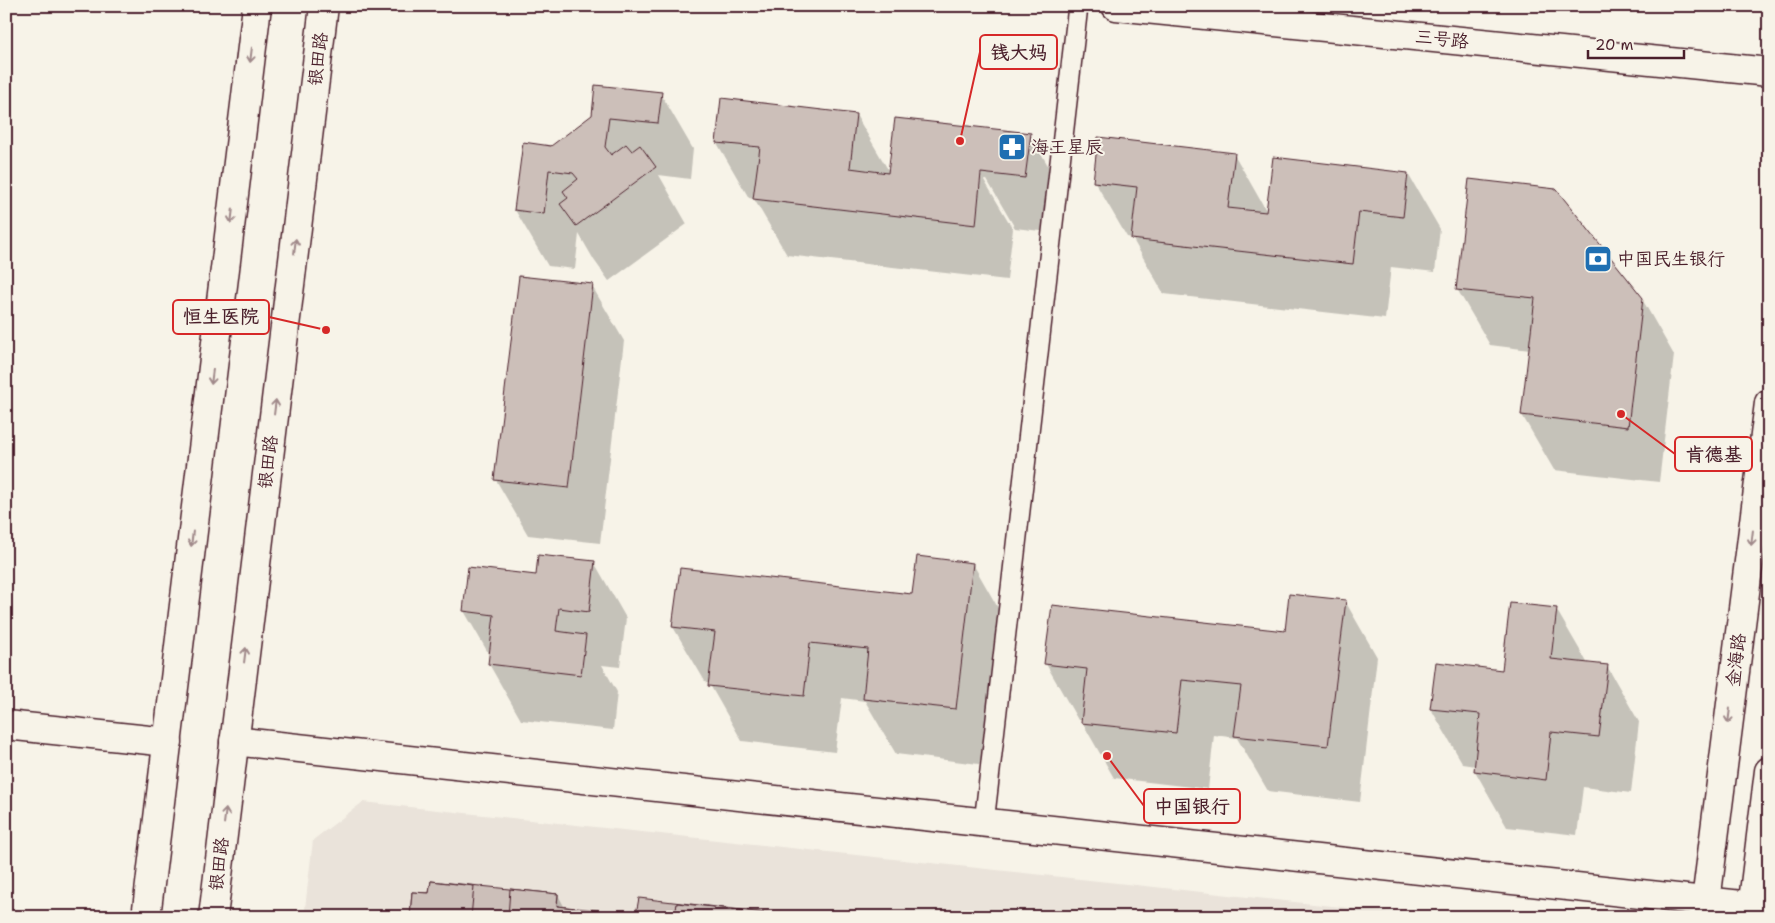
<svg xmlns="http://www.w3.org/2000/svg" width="1775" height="923" viewBox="0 0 1775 923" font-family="'Shantell Sans','LXGW WenKai TC',sans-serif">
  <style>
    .built { fill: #eae3da }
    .shadow { fill: #0003 }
    .building { fill: #ccbfb9; stroke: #4a1f2b }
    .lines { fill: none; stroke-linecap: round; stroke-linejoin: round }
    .lane-casing { stroke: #4a1f2b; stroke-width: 22 }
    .street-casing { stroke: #4a1f2b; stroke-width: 31 }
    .secondary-casing { stroke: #4a1f2b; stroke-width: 31 }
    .lane { stroke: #f7f3e8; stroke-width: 19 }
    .street { stroke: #f7f3e8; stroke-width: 28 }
    .secondary { stroke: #f7f3e8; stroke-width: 28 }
    .oneway { stroke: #a0898a }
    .labels { text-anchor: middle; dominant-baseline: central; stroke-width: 4; stroke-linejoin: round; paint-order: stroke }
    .street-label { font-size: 18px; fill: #4a1f2b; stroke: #f7f3e8 }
    .poi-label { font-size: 18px; fill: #4a1f2b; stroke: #f7f3e8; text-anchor: start }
    .leader { fill: none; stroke: #d62828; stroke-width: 2 }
    .callout-dot { fill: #d62828; stroke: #f7f3e8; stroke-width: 2 }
    .callout { fill: #f7f3e8; stroke: #d62828; stroke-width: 2 }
    .callout-label { font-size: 19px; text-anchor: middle; font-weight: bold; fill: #4a1f2b }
  </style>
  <rect width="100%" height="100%" fill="#f7f3e8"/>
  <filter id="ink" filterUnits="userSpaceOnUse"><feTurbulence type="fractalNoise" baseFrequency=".02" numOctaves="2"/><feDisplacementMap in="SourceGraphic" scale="10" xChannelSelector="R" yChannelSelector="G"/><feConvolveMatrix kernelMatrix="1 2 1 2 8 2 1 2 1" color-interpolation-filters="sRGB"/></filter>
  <g filter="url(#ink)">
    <polygon class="built" points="363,802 1435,917 304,917 313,840"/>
    <g class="shadow">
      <polygon points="661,94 693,149 690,179 659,175 687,224 609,281 594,260 579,234 575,269 548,266 515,210 524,144 552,147 593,116"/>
      <polygon points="856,115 890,173 1030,134 1062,190 1057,233 1015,228 987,180 984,180 1013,229 1007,280 787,255 754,199 749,198 717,143"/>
      <polygon points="1234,154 1267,212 1408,174 1440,229 1435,272 1391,267 1385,319 1164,294 1132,238 1127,237 1095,182"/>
      <polygon points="592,286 624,341 600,543 528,535 496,480"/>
      <polygon points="1457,289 1642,299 1674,355 1659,482 1554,470 1522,415 1530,350 1490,345"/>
      <polygon points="594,562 626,618 620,667 602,665 617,692 613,730 521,720 489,664 490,656 464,611 469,569 537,577"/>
      <polygon points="973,564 1005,620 987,765 896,754 865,701 842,698 835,752 742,741 710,685 710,683 706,683 673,627 914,596"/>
      <polygon points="1345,601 1377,657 1360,802 1268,791 1237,738 1214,735 1208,789 1114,778 1082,722 1082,720 1078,720 1046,664 1286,633"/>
      <polygon points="1556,609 1588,664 1607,666 1639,722 1631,793 1583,787 1577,835 1507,827 1475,771 1476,766 1463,764 1431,709 1503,671"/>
      <polygon points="6,850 13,862 7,917 6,917"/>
      <polygon points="558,895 565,908 637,915 411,917"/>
    </g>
    <g class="building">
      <polygon points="595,85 662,92 658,123 609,118 605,147 611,155 626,144 632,151 640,145 656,167 576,226 560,204 568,198 563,191 578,179 573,173 549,170 544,214 514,210 523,142 551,146 592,115"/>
      <polygon points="721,98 856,114 850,168 888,173 895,118 1031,133 1025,178 981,173 976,225 753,199 760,147 716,143"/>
      <polygon points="1098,137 1235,153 1228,208 1266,212 1273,157 1408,173 1403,217 1359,212 1353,264 1131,239 1137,187 1093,182"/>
      <polygon points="1469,179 1556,189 1643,298 1628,427 1521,415 1535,298 1456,290"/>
      <polygon points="519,276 593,284 569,488 494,480"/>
      <polygon points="538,555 595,561 589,612 559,608 556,631 586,635 581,675 488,664 494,615 463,611 468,567 536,575"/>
      <polygon points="917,556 973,563 956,709 863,699 868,649 810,643 804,696 708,686 715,632 672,627 680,568 912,594"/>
      <polygon points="1289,594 1346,600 1328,746 1234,736 1241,686 1182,680 1176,733 1081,723 1087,669 1044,664 1052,605 1285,631"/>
      <polygon points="1510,603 1557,608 1551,659 1608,665 1599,737 1551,732 1546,780 1474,771 1480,714 1430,709 1436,662 1502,670"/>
      <polygon points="431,881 558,894 557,906 636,914 639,898 801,917 410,917 412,892 429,893"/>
      <polygon points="431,881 474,886 471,917 410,917 412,892 429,893"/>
      <polygon points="510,889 558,894 557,906 573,908 572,917 508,917"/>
      <polygon points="677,903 801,917 675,917"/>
    </g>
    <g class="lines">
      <defs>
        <polyline id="lane" points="984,823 1078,6"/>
        <g id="street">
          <polyline points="1116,6 1769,72"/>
          <polyline points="6,725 168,742"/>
          <polyline points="234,741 1769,908"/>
        </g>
        <g id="secondary">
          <polyline points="146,917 257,6"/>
          <polyline points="213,917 324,6"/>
          <polyline points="1704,917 1769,403"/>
          <polyline points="1751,917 1769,771"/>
        </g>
      </defs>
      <use href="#lane" class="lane-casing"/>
      <use href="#street" class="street-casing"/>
      <use href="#secondary" class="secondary-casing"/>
      <use href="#lane" class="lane"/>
      <use href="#street" class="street"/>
      <use href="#secondary" class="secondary"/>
    </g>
    <defs><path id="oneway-shaft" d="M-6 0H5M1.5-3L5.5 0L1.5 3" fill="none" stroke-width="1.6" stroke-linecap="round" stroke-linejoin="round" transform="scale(1.25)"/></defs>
    <g class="oneway">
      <use href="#oneway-shaft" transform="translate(251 55) rotate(97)"/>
      <use href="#oneway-shaft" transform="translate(232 216) rotate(97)"/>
      <use href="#oneway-shaft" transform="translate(295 246) rotate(-83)"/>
      <use href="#oneway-shaft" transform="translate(212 377) rotate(97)"/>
      <use href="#oneway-shaft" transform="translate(275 407) rotate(-83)"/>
      <use href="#oneway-shaft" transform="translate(1752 538) rotate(97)"/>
      <use href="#oneway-shaft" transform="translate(192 539) rotate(97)"/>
      <use href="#oneway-shaft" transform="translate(245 655) rotate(-83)"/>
      <use href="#oneway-shaft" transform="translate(1729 716) rotate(97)"/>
      <use href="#oneway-shaft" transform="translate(225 816) rotate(-83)"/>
    </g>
  </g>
  <defs>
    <symbol id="pharmacy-square" viewBox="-11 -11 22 22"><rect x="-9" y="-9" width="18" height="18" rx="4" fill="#1f6fb2" stroke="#f7f3e8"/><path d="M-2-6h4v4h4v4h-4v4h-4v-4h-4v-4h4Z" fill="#fff"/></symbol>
    <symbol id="bank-square" viewBox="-11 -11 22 22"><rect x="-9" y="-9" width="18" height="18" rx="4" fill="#1f6fb2" stroke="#f7f3e8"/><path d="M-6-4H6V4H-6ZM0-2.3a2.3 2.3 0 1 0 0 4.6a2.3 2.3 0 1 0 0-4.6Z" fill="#fff"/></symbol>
  </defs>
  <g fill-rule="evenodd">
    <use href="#pharmacy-square" x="996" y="131" width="32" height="32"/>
    <use href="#bank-square" x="1582" y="243" width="32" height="32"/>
  </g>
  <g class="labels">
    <g class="street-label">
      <text transform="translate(1442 39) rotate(6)">三号路</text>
      <text transform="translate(318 59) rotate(-83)">银田路</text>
      <text transform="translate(268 462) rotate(-83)">银田路</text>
      <text transform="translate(1736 660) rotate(-83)">金海路</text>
      <text transform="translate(219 864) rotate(-83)">银田路</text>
    </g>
    <g class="poi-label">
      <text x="1031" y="147">海王星辰</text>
      <text x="1617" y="259">中国民生银行</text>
    </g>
  </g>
  <path class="leader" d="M960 141L980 52M326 330L269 317M1621 414L1675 454M1107 756L1144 806"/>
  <g class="callout-dot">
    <circle cx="960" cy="141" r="5"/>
    <circle cx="326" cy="330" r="5"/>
    <circle cx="1621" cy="414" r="5"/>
    <circle cx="1107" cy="756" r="5"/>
  </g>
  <g class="callout">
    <rect x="980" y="35" width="77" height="34" rx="5"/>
    <rect x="173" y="300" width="96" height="34" rx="5"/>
    <rect x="1675" y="437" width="77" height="34" rx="5"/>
    <rect x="1144" y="789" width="96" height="34" rx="5"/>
  </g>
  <g class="callout-label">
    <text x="1019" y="59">钱大妈</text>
    <text x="221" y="323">恒生医院</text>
    <text x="1714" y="461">肯德基</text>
    <text x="1192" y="813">中国银行</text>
  </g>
  <rect width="1775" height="923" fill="none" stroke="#f7f3e8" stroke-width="25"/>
  <rect x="12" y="12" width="1750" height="898" fill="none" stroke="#4a1f2b" stroke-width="2" filter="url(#ink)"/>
  <path d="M1588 50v8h96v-8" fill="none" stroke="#4a1f2b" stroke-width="2.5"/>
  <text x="1595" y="50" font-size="15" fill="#4a1f2b" stroke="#f7f3e8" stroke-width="4" paint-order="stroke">20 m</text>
</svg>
